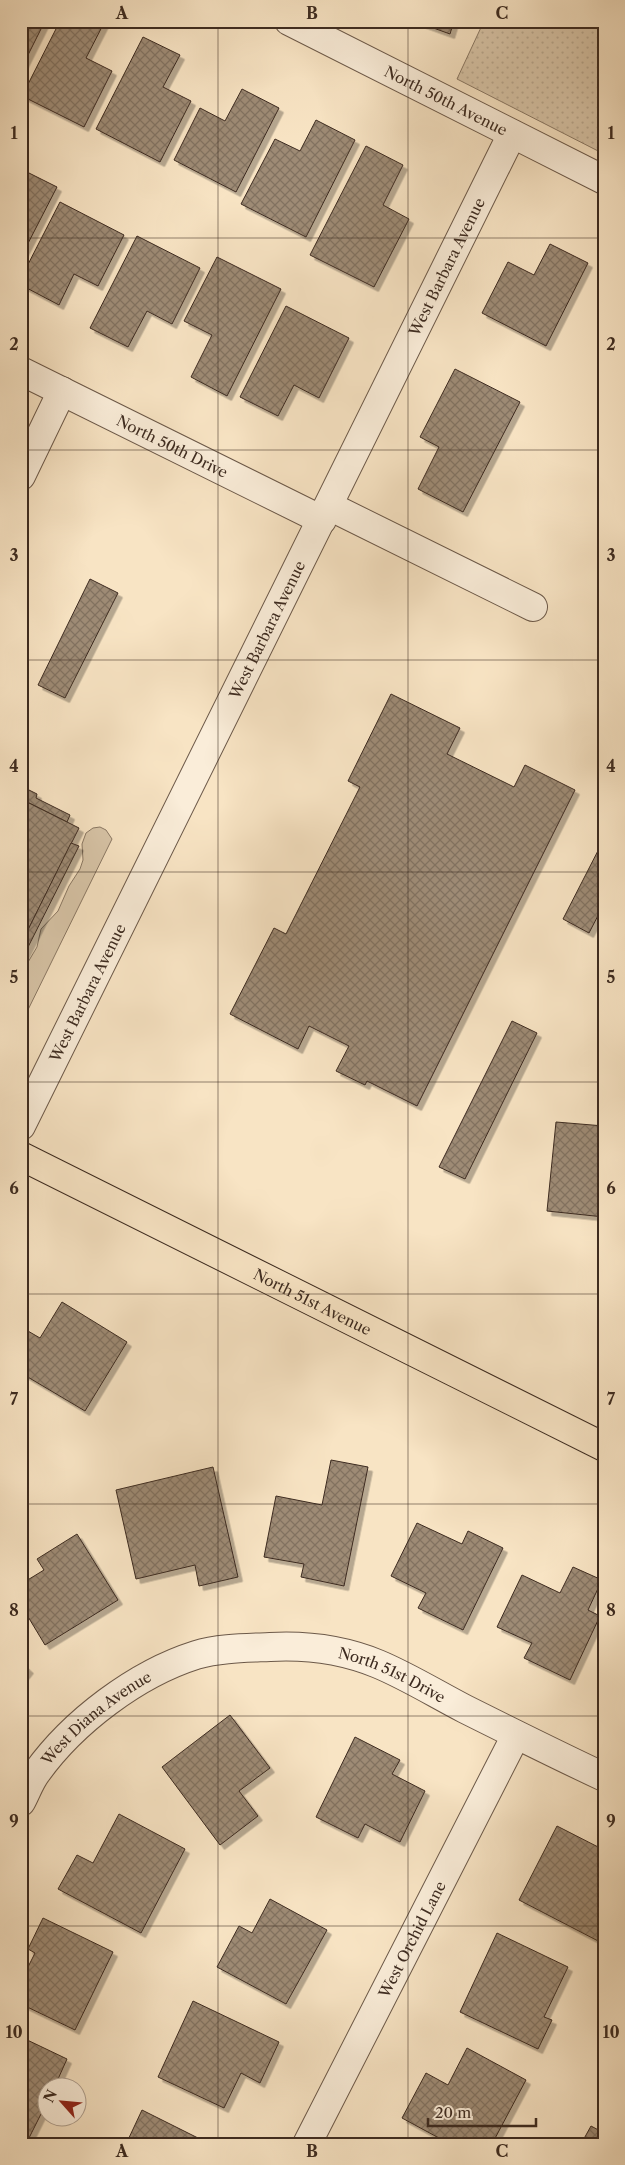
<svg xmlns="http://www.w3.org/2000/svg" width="625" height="2165" viewBox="0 0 625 2165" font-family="'Libre Caslon Text',serif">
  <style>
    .grass { fill: #d8c5a8; stroke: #8a7864 }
    .park { fill: url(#park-dots); stroke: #8a7864 }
    .building { fill: url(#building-cross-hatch); stroke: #3d2b20; filter: url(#shadow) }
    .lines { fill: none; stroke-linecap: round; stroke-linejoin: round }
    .minor-casing { stroke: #6c5949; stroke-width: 30 }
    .primary-casing { stroke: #3d2b20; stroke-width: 30 }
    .minor { stroke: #faedd9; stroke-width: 28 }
    .primary { stroke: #f8e4c4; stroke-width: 28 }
    .grid { fill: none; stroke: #3d2b20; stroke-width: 1; stroke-opacity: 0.55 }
    .labels { text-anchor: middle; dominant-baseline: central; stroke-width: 4; stroke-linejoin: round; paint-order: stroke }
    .street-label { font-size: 15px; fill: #3d2b20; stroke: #faedd9 }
    .neatline { fill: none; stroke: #3d2b20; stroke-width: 2 }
    .grid-label { font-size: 16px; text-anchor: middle; font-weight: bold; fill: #3d2b20 }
  </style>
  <defs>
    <pattern id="park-dots" width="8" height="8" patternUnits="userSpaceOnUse" patternTransform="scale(1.25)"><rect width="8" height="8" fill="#d8c5a8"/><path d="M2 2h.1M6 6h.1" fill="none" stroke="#baa990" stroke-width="1.8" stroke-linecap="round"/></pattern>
    <pattern id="building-cross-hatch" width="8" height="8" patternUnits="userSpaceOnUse" patternTransform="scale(1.25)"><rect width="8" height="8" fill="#9e8b75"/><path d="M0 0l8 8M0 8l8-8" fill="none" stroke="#827260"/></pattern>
    <filter id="shadow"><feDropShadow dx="4.5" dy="4.5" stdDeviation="0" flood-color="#0004"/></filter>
  </defs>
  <rect width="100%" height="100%" fill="#f8e4c4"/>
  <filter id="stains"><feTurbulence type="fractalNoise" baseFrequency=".004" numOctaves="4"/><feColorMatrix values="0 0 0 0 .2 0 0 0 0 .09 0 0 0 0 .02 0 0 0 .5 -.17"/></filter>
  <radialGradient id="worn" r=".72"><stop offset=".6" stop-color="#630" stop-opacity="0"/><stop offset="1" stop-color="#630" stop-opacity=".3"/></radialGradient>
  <polygon class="grass" points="100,827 106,830 112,839 21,1024 21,974 37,947 41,929 58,911 69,886 80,869 83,860 82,844 86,833 93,828"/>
  <polygon class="park" points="484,21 604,21 604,154 457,79"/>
  <g class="building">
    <polygon points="21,21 45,21 21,69"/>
    <polygon points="60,21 105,21 86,58 112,71 84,127 22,96"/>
    <polygon points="414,21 454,21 450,34"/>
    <polygon points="143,37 180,55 163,87 191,101 160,162 96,129"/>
    <polygon points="242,89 279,108 236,192 174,160 200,108 225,121"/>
    <polygon points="316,120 355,140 306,237 241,204 275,139 300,151"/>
    <polygon points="366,146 403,165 383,205 409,219 374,287 310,255"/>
    <polygon points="21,169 57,187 21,257"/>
    <polygon points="60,202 124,235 98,286 74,274 59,305 21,285 21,278"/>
    <polygon points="137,236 200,268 172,324 147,311 128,347 90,328"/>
    <polygon points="550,244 588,263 546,346 482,313 508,262 534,275"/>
    <polygon points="217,257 281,289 227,396 191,377 212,335 184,321"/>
    <polygon points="286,306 349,338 319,398 294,385 278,416 240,397"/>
    <polygon points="455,369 520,402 463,512 418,489 439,447 420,437"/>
    <polygon points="90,579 118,593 65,698 38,685"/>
    <polygon points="391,694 460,728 447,754 514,787 525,765 575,790 417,1106 367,1081 365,1085 336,1071 349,1046 309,1026 298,1049 230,1014 274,928 286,934 360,787 348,781"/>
    <polygon points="21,786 37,794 36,798 70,815 67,822 21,799"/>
    <polygon points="21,799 79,828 21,944"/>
    <polygon points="604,839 604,904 589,933 563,919"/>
    <polygon points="71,843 79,846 21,961 21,944"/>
    <polygon points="512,1021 537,1033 465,1179 439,1167"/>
    <polygon points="556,1122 604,1126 604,1217 547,1211"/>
    <polygon points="62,1302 127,1342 85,1411 21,1373 21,1327 40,1338"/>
    <polygon points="331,1460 368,1467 344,1586 301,1577 304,1564 264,1557 276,1496 322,1505"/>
    <polygon points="213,1467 238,1577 199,1586 195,1565 136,1579 116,1490"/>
    <polygon points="417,1523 462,1544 468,1531 503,1548 463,1630 418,1608 426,1593 391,1576"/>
    <polygon points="77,1534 118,1600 45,1645 21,1605 21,1584 44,1570 37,1559"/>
    <polygon points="573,1567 602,1580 588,1610 600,1616 570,1680 524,1658 532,1643 497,1627 522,1575 560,1593"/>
    <polygon points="21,1662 29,1669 21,1679"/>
    <polygon points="230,1715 270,1768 239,1791 258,1816 220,1845 162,1767"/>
    <polygon points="355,1737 400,1760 392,1774 425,1791 400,1842 365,1824 358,1838 316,1817"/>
    <polygon points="119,1814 185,1849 141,1933 58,1889 77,1855 93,1863"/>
    <polygon points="557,1826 604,1850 602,1943 519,1900"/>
    <polygon points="270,1899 327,1930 286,2004 217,1967 239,1926 252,1933"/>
    <polygon points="43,1918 113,1952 75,2030 21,2004 21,1981 35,1953 28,1949"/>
    <polygon points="497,1933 568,1967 544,2017 552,2020 538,2049 460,2012"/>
    <polygon points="193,2001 279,2042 260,2083 241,2073 224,2108 158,2077"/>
    <polygon points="21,2037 67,2059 54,2088 48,2088 48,2100 29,2138 21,2134"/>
    <polygon points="467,2048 526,2080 492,2144 450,2144 402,2118 426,2073 448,2085"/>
    <polygon points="142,2110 210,2144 130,2144 127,2142"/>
    <polygon points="591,2126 604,2133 604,2144 581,2144"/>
  </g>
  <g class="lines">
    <defs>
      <g id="minor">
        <path id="s1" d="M289 21 604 180"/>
        <path id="s2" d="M21 371 322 520"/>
        <polyline points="21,476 62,391"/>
        <polyline points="329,506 533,607"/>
        <path id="s3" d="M21 1126 512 134"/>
        <path id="s4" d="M21 1802C26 1793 30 1781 37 1772 73 1722 136 1674 196 1655 219 1648 246 1648 270 1647 306 1645 344 1650 378 1664 407 1676 436 1694 465 1709 511 1732 557 1755 604 1777"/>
        <path id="s5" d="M307 2144 516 1735"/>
      </g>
      <g id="primary">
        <path id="s6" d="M21 1156 604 1447"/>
      </g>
    </defs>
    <use href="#minor" class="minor-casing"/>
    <use href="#primary" class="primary-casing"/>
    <use href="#minor" class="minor"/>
    <use href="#primary" class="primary"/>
  </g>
  <path class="grid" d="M218 21V2144M408 21V2144M21 238H604M21 450H604M21 660H604M21 872H604M21 1082H604M21 1294H604M21 1504H604M21 1716H604M21 1926H604"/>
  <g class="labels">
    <g class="street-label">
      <text stroke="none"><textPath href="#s1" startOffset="176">North 50th Avenue</textPath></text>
      <text stroke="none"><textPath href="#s3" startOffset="959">West Barbara Avenue</textPath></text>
      <text stroke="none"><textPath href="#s2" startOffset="169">North 50th Drive</textPath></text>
      <text stroke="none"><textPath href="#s3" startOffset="554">West Barbara Avenue</textPath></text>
      <text stroke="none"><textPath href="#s3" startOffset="149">West Barbara Avenue</textPath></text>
      <text stroke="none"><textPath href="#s6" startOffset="326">North 51st Avenue</textPath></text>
      <text stroke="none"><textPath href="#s4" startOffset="436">North 51st Drive</textPath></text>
      <text stroke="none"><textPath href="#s4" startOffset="115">West Diana Avenue</textPath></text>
      <text stroke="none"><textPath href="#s5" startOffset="230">West Orchid Lane</textPath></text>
    </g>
  </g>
  <rect width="625" height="2165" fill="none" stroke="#f8e4c4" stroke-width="55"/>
  <g transform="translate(62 2102) rotate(297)"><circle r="24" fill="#faedd9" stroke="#ae9f8f"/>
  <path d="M0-4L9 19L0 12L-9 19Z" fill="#8f2418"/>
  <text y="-8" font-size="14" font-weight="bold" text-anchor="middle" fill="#3d2b20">N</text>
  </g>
  <path d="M428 2118v8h108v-8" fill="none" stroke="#3d2b20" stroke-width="2.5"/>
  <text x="435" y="2118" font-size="15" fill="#3d2b20" stroke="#faedd9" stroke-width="4" paint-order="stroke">20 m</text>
  <rect x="28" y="28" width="570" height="2110" class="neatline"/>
  <g class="grid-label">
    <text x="122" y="19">A</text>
    <text x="312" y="19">B</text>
    <text x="502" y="19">C</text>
    <text x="14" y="139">1</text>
    <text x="611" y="139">1</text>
    <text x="14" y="350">2</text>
    <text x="611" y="350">2</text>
    <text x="14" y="561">3</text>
    <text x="611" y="561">3</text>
    <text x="14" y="772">4</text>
    <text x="611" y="772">4</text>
    <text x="14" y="983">5</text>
    <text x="611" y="983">5</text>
    <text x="14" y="1194">6</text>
    <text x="611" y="1194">6</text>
    <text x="14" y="1405">7</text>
    <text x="611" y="1405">7</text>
    <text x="14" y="1616">8</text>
    <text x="611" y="1616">8</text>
    <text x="14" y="1827">9</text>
    <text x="611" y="1827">9</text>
    <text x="14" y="2038">10</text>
    <text x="611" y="2038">10</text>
    <text x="122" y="2157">A</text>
    <text x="312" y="2157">B</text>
    <text x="502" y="2157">C</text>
  </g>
  <rect width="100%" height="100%" filter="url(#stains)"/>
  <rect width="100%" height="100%" fill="url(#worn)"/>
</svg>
